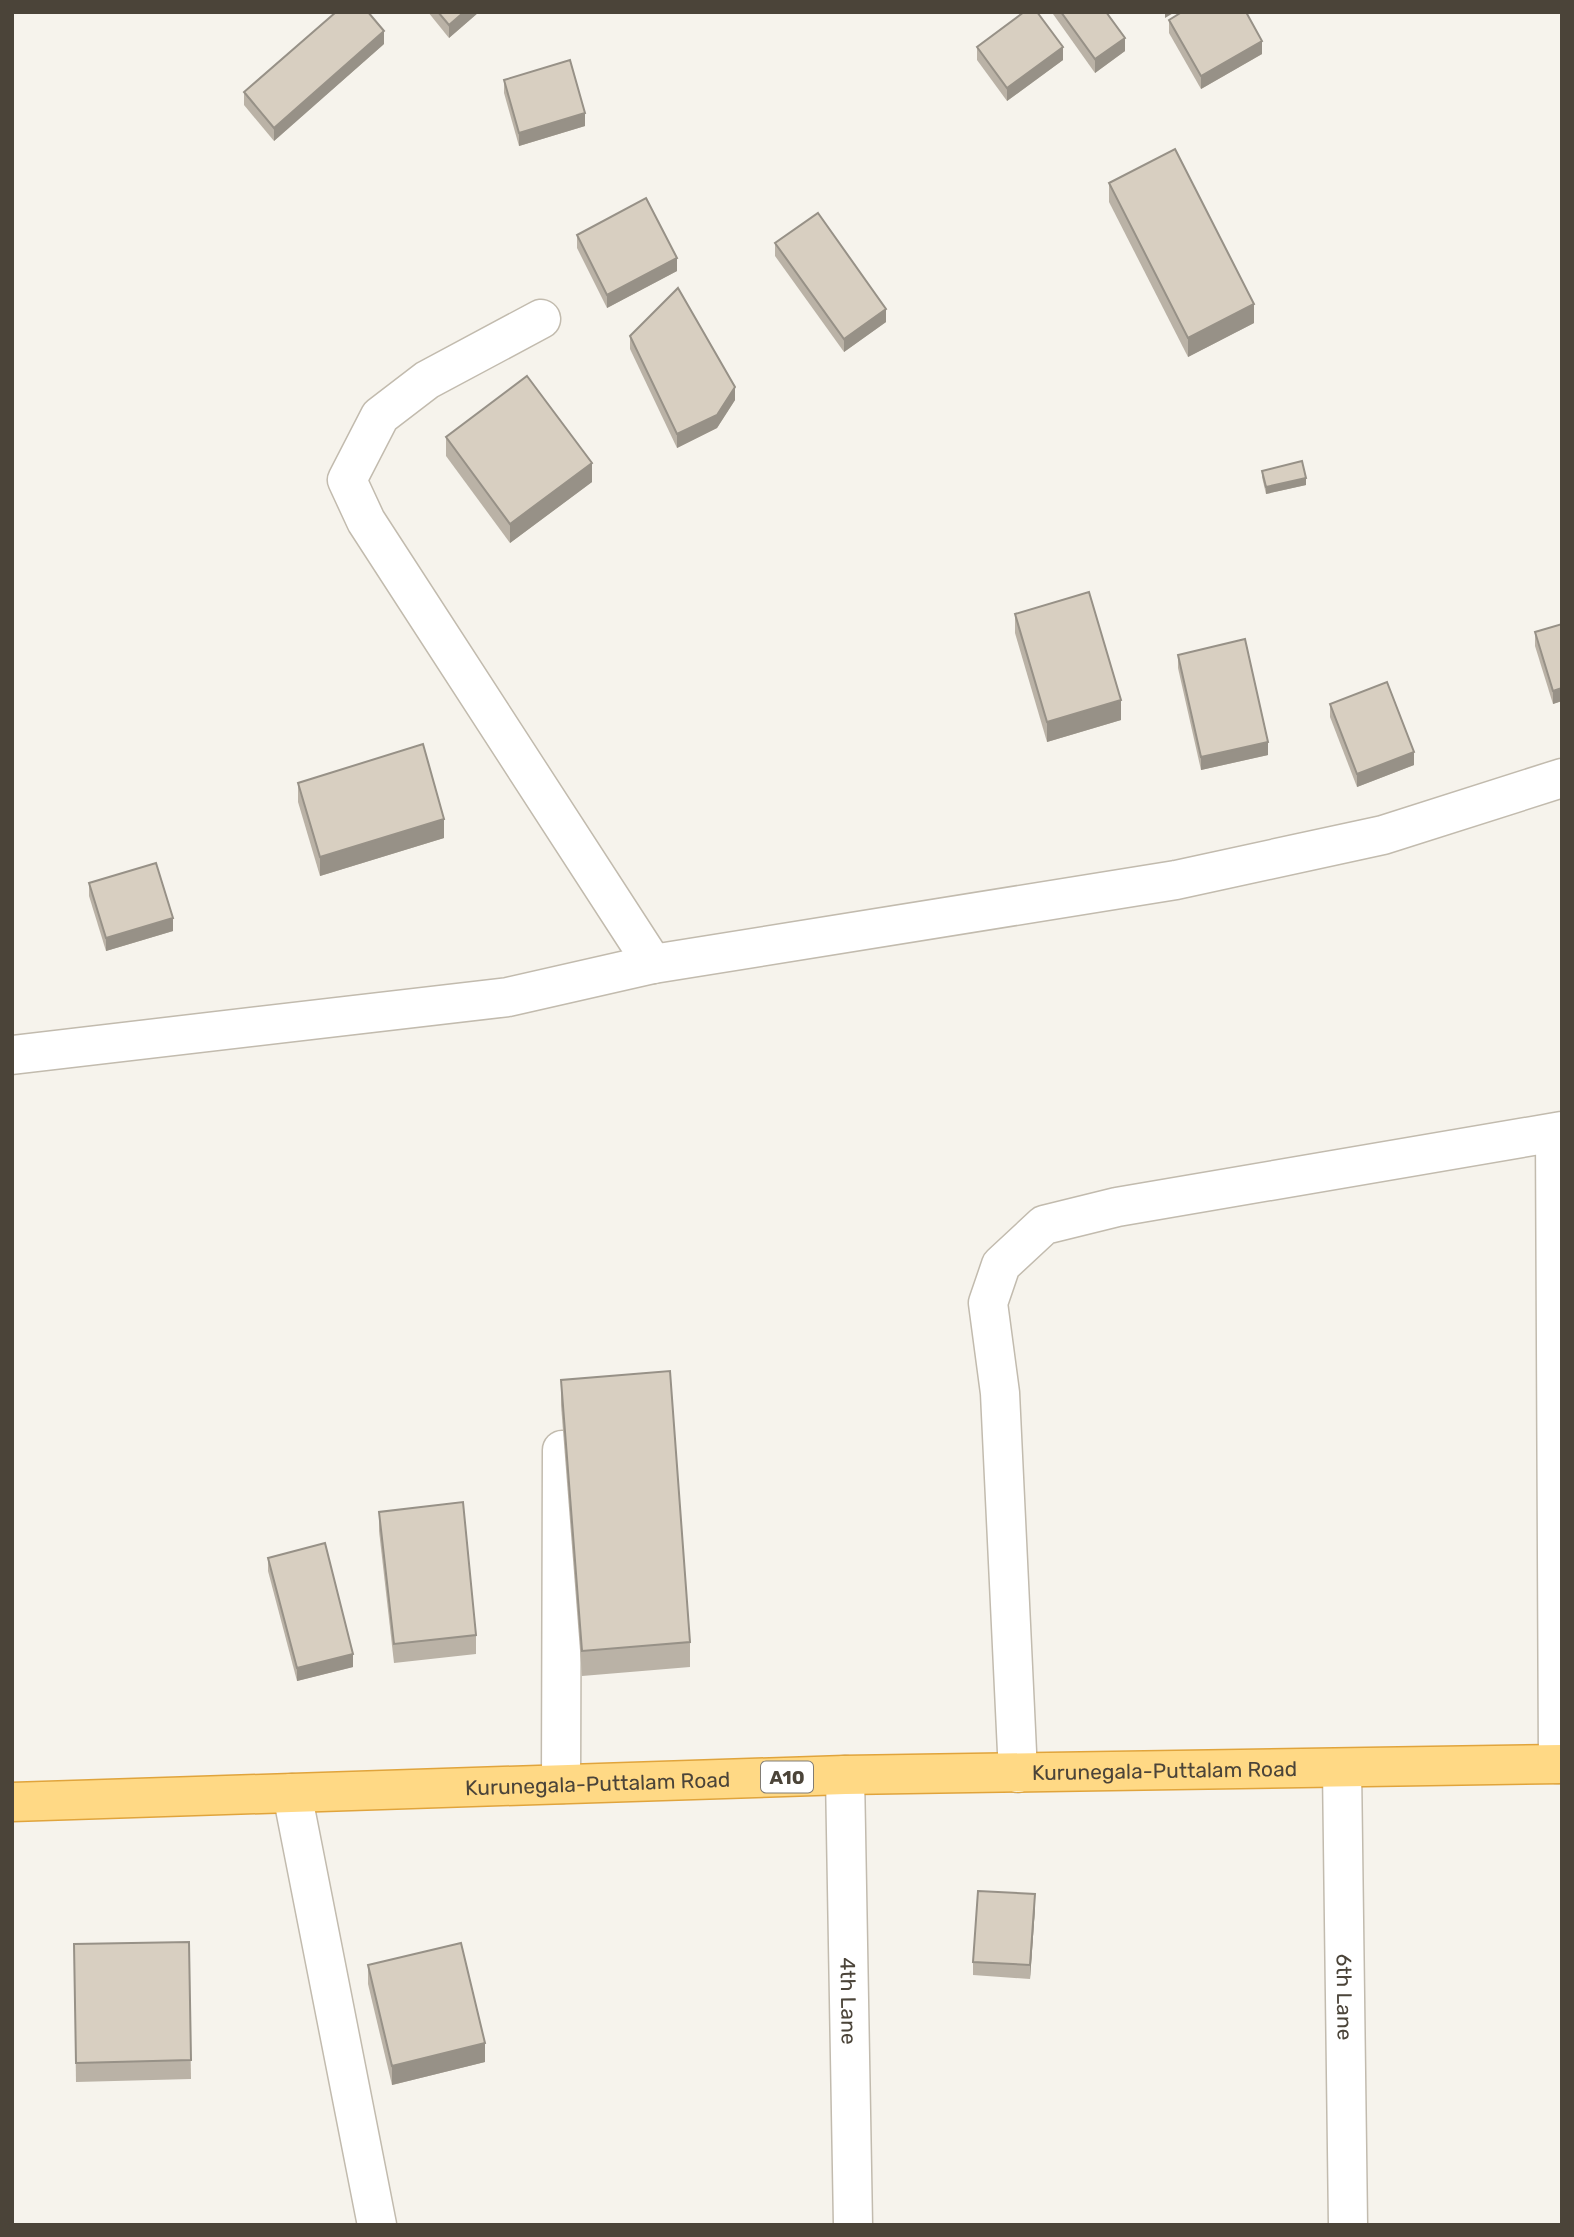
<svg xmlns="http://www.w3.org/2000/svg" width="1574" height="2237" viewBox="0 0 1574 2237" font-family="Rubik,sans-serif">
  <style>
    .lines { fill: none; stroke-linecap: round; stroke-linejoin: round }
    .minor-casing { stroke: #c2bbae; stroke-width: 41 }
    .trunk-casing { stroke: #e0a43c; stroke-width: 41 }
    .minor { stroke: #fff; stroke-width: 38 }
    .trunk { stroke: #ffd985; stroke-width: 38 }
    .wall { fill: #bab2a6 }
    .shaded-wall { fill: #979187 }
    .building { fill: #d8cfc1; stroke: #979187; stroke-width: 2 }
    .labels { text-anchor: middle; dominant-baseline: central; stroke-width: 6; stroke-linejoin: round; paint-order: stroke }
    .shield { fill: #fff; stroke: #817c74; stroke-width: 2 }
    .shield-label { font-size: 19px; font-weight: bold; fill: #4b4439 }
    .street-label { font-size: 21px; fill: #4b4439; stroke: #fff }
  </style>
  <rect width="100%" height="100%" fill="#f6f3ec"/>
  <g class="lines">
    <defs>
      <g id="minor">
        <polyline points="541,319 427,380 380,416 347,480 366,521 653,964"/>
        <polyline points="12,1055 508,997 653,964 1176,880 1383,835 1562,778"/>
        <polyline points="1555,1133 1558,1764"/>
        <path id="s1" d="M1342 1768 1348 2225"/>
        <polyline points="1018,1773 1000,1393 988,1303 1001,1265 1044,1225 1117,1207 1562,1131"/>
        <path id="s2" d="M845 1775 853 2225"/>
        <polyline points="561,1784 562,1450"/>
        <polyline points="292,1793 377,2225"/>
      </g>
      <g id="trunk">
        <path id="s3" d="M12 1802 845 1775 1562 1764"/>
      </g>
    </defs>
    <use href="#minor" class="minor-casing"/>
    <use href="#trunk" class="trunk-casing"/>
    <use href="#minor" class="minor"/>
    <use href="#trunk" class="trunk"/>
  </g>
  <g class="wall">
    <polygon points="428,12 479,12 449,38"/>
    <polygon points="1053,12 1106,12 1125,51 1095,73 1053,14"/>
    <polygon points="1169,20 1262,54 1201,89 1169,33"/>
    <polygon points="384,44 274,141 244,105 244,92"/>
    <polygon points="977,47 1063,60 1007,101 977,60"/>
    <polygon points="504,80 585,126 519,146 504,93"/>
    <polygon points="1109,183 1254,323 1188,357 1109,202"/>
    <polygon points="577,235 677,271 607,308 577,248"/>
    <polygon points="775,243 886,322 844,352 775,256"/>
    <polygon points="630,336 735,400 717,428 677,448 630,349"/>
    <polygon points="446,437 592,482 510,543 446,456"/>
    <polygon points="1262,471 1306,485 1266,494 1262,477"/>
    <polygon points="1015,614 1121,720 1047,742 1015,633"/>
    <polygon points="1562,624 1562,701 1553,704 1535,646 1535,632"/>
    <polygon points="1178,655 1268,755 1201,770 1178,668"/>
    <polygon points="1330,704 1414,765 1357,787 1330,717"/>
    <polygon points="298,783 444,838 320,876 298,802"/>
    <polygon points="89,883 173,931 106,951 89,896"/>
    <polygon points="561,1380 690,1642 690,1667 582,1676 561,1405"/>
    <polygon points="379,1512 476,1635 476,1654 394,1663 379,1531"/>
    <polygon points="268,1558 353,1667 297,1681 268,1571"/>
    <polygon points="1035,1908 1030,1979 973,1975 973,1962"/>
    <polygon points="189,1942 191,2079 76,2082 74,1944"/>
    <polygon points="368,1965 485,2062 392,2085 368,1984"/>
  </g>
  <g class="shaded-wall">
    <polygon points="464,12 479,12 449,38 449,25"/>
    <polygon points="1165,12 1175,12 1165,18"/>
    <polygon points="384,31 384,44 274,141 274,128"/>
    <polygon points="1125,38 1125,51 1095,73 1095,59"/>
    <polygon points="1262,41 1262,54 1201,89 1201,76"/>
    <polygon points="1063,47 1063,60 1007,101 1007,88"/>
    <polygon points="585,113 585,126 519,146 519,133"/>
    <polygon points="677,258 677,271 607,308 607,295"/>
    <polygon points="1254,304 1254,323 1188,357 1188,338"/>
    <polygon points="886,309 886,322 844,352 844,339"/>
    <polygon points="735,387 735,400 717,428 677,448 677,434"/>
    <polygon points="592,463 592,482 510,543 510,524"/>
    <polygon points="1306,478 1306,485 1266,494 1266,487"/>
    <polygon points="1562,688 1562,701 1553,704 1553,691"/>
    <polygon points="1121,700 1121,720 1047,742 1047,722"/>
    <polygon points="1268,742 1268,755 1201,770 1201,757"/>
    <polygon points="1414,752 1414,765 1357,787 1357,774"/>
    <polygon points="444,819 444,838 320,876 320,857"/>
    <rect x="12" y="838" width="2" height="13"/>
    <polygon points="173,918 173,931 106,951 106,938"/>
    <polygon points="353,1654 353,1667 297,1681 297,1668"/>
    <polygon points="1035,1894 1035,1908 1030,1979 1030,1965"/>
    <polygon points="485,2043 485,2062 392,2085 392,2066"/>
  </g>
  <g class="building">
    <polygon points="336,12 368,12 384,31 274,128 244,92"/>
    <polygon points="438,12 464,12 449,25"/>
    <polygon points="1024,12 1037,12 1063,47 1007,88 977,47"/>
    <polygon points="1061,12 1106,12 1125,38 1095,59"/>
    <polygon points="1182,12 1246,12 1262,41 1201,76 1169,20"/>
    <polygon points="570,60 585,113 519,133 504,80"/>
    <polygon points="1175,149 1254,304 1188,338 1109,183"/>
    <polygon points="646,198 677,258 607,295 577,235"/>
    <polygon points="818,213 886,309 844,339 775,243"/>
    <polygon points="678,288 735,387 717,415 677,434 630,336"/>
    <polygon points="527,376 592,463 510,524 446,437"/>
    <polygon points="1302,461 1306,478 1266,487 1262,471"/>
    <polygon points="1089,592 1121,700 1047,722 1015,614"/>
    <polygon points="1562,624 1562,688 1553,691 1535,632"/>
    <polygon points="1245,639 1268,742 1201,757 1178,655"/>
    <polygon points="1387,682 1414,752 1357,774 1330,704"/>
    <polygon points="423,744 444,819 320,857 298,783"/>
    <polygon points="156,863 173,918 106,938 89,883"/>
    <polygon points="670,1371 690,1642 582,1651 561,1380"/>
    <polygon points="463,1502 476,1635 394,1644 379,1512"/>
    <polygon points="325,1543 353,1654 297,1668 268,1558"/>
    <polygon points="978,1891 1035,1894 1030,1965 973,1962"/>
    <polygon points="189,1942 191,2060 76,2063 74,1944"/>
    <polygon points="461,1943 485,2043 392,2066 368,1965"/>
  </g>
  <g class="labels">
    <rect class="shield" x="761" y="1761.5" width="52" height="31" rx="5"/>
    <g class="shield-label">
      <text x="787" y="1777">A10</text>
    </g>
    <g class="street-label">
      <text stroke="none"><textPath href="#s3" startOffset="1153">Kurunegala-Puttalam Road</textPath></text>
      <text stroke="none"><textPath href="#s3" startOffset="586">Kurunegala-Puttalam Road</textPath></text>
      <text stroke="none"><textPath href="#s1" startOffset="229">6th Lane</textPath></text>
      <text stroke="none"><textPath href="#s2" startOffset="226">4th Lane</textPath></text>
    </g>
  </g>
  <rect width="1574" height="2237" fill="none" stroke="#4b4439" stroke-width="28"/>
</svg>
